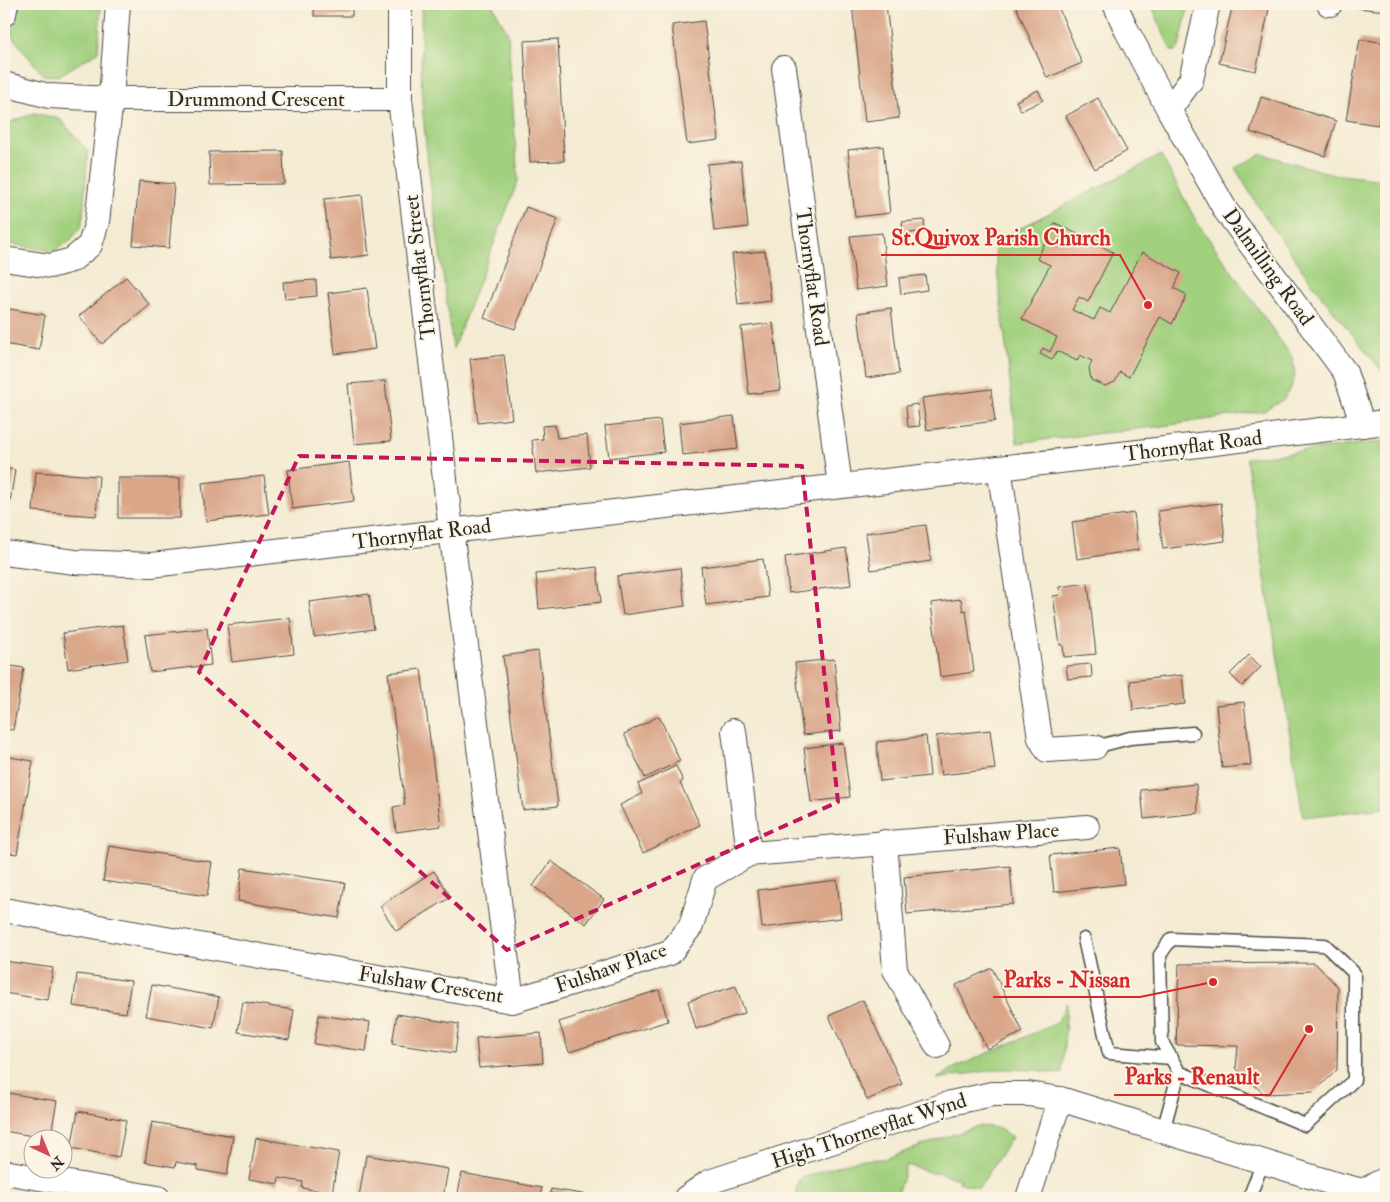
<svg xmlns="http://www.w3.org/2000/svg" width="1390" height="1202" viewBox="0 0 1390 1202" font-family="'IM FELL Double Pica',serif">
  <style>
    .green { fill: #a1d07e; stroke: #667e54 }
    .building { fill: #d9a689 }
    .lines { fill: none; stroke-linecap: round; stroke-linejoin: round }
    .service-casing { stroke: #494844; stroke-width: 15 }
    .minor-casing { stroke: #494844; stroke-width: 26 }
    .service { stroke: #fff; stroke-width: 12 }
    .minor { stroke: #fff; stroke-width: 24 }
    .marked { fill: none; stroke: #c2185b; stroke-width: 4; stroke-dasharray: 10 6; stroke-linejoin: round }
    .labels { text-anchor: middle; dominant-baseline: central; stroke-width: 4; stroke-linejoin: round; paint-order: stroke }
    .street-label { font-size: 21px; fill: #2b2b2b; stroke: #fcf5e5 }
    .leader { fill: none; stroke: #d62828; stroke-width: 2 }
    .callout-dot { fill: #d62828; stroke: #fcf5e5; stroke-width: 2 }
    .callout-label { font-size: 22px; text-anchor: middle; font-weight: bold; fill: #d62828; stroke: #fcf5e5; stroke-width: 4; stroke-linejoin: round; paint-order: stroke }
  </style>
  <rect width="100%" height="100%" fill="#fcf5e5"/>
  <filter id="ink" filterUnits="userSpaceOnUse"><feTurbulence type="fractalNoise" baseFrequency=".02" numOctaves="2"/><feDisplacementMap in="SourceGraphic" scale="10" xChannelSelector="R" yChannelSelector="G"/><feConvolveMatrix kernelMatrix="1 2 1 2 8 2 1 2 1" color-interpolation-filters="sRGB"/></filter>
  <filter id="wash" filterUnits="userSpaceOnUse"><feTurbulence type="fractalNoise" baseFrequency=".0096" numOctaves="4" result="noise"/><feDisplacementMap in="SourceGraphic" scale="20" xChannelSelector="R" yChannelSelector="G"/><feGaussianBlur stdDeviation="1.12" result="paint"/><feColorMatrix in="noise" values="0 0 0 0 0 0 0 0 0 0 0 0 0 0 0 0 0 1.4 0 .05"/><feComposite in="paint" operator="in"/></filter>
  <g filter="url(#wash)">
    <rect width="100%" height="100%" fill="#f4ebd3"/>
    <g class="green">
      <polygon points="19,4 101,4 98,52 58,76 43,75 11,35"/>
      <path d="M421 4H492L508 33 518 181 453 349C443 271 430 193 423 114 420 77 422 41 421 4Z"/>
      <polygon points="1151,4 1189,4 1179,47 1176,51 1171,51"/>
      <polygon points="34,113 60,119 88,151 83,218 81,227 69,242 53,251 4,243 4,125"/>
      <polygon points="1262,154 1332,174 1386,180 1386,376 1322,297 1259,208 1235,168"/>
      <polygon points="1161,155 1195,219 1292,357 1294,366 1295,376 1291,387 1284,399 1264,411 1163,426 1017,443 994,242"/>
      <polygon points="1386,441 1386,808 1303,817 1246,458"/>
      <polygon points="1067,1003 1062,1074 1034,1070 1000,1069 937,1079 954,1068 1057,1023"/>
      <polygon points="978,1126 1000,1128 1012,1137 979,1188 958,1182 959,1179 936,1172 935,1174 907,1165 896,1198 798,1198 796,1188 800,1178 858,1160 884,1159"/>
    </g>
    <g id="blocks">
      <g class="building">
        <rect x="314" y="4" width="38" height="12"/>
        <polygon points="852,4 886,4 899,118 865,122"/>
        <polygon points="1015,4 1057,4 1082,63 1047,78"/>
        <polygon points="1233,4 1270,4 1256,71 1219,63"/>
        <polygon points="1358,4 1386,4 1386,11 1357,8"/>
        <polygon points="704,21 719,140 687,144 672,25"/>
        <polygon points="558,39 564,161 530,162 524,41"/>
        <polygon points="1360,39 1386,43 1386,76 1378,125 1346,120"/>
        <polygon points="1038,90 1043,100 1021,111 1016,101"/>
        <polygon points="1261,97 1336,121 1325,156 1250,132"/>
        <polygon points="1098,98 1127,151 1095,169 1066,116"/>
        <polygon points="883,146 890,213 855,217 848,150"/>
        <polygon points="283,151 284,184 210,185 209,152"/>
        <polygon points="741,161 748,227 714,231 707,164"/>
        <polygon points="139,181 174,184 169,248 133,245"/>
        <polygon points="362,195 369,255 331,260 324,199"/>
        <polygon points="526,207 558,219 515,329 484,318"/>
        <polygon points="924,220 925,231 903,234 902,222"/>
        <polygon points="1055,223 1113,252 1088,302 1079,297 1072,310 1094,320 1100,308 1110,313 1142,252 1181,273 1174,288 1187,295 1172,324 1160,317 1129,377 1120,372 1115,382 1105,386 1091,380 1089,368 1092,361 1080,355 1077,361 1057,351 1052,360 1040,354 1043,348 1050,352 1057,337 1022,319 1050,265 1037,259"/>
        <polygon points="882,233 888,286 856,290 850,236"/>
        <polygon points="765,251 771,301 738,305 732,254"/>
        <polygon points="925,275 927,290 901,294 899,278"/>
        <polygon points="126,277 150,305 102,344 79,316"/>
        <polygon points="316,280 317,296 285,299 283,282"/>
        <polygon points="367,288 375,349 335,354 328,293"/>
        <polygon points="4,308 45,315 39,350 4,344"/>
        <polygon points="891,308 899,374 866,378 858,313"/>
        <polygon points="773,323 781,390 749,394 741,327"/>
        <polygon points="504,355 512,419 478,423 470,359"/>
        <polygon points="385,381 391,441 354,444 348,384"/>
        <polygon points="991,389 995,421 927,430 922,398"/>
        <polygon points="917,404 920,426 908,427 906,406"/>
        <polygon points="734,416 738,449 682,455 679,423"/>
        <polygon points="660,420 664,452 609,458 605,426"/>
        <polygon points="555,425 557,438 587,435 590,467 536,473 532,440 543,439 542,426"/>
        <polygon points="349,462 354,501 292,509 288,470"/>
        <polygon points="4,468 15,470 9,508 4,507"/>
        <polygon points="36,472 99,476 96,516 33,511"/>
        <polygon points="264,476 269,514 206,521 202,483"/>
        <rect x="118" y="478" width="62" height="40"/>
        <polygon points="1221,503 1225,541 1163,549 1158,511"/>
        <polygon points="1134,513 1138,550 1077,559 1072,522"/>
        <polygon points="926,525 931,561 871,570 866,533"/>
        <polygon points="846,548 851,585 789,593 785,557"/>
        <polygon points="763,559 768,597 706,605 701,567"/>
        <polygon points="597,567 601,602 539,609 536,574"/>
        <polygon points="680,568 685,606 623,615 617,576"/>
        <polygon points="1088,583 1096,654 1064,657 1063,645 1060,645 1053,596 1060,595 1059,587"/>
        <polygon points="369,594 374,629 314,637 309,602"/>
        <polygon points="961,599 963,611 966,610 974,672 940,677 931,603"/>
        <polygon points="290,618 294,654 232,662 227,625"/>
        <polygon points="123,625 128,660 68,669 63,633"/>
        <polygon points="207,628 211,665 150,672 145,635"/>
        <polygon points="538,651 558,806 523,810 503,656"/>
        <polygon points="1249,655 1261,667 1242,686 1230,674"/>
        <polygon points="834,659 841,731 803,735 795,663"/>
        <polygon points="1091,664 1092,677 1068,679 1066,666"/>
        <polygon points="4,665 24,668 13,730 4,729"/>
        <polygon points="421,669 441,826 396,832 393,807 405,805 388,673"/>
        <polygon points="1182,675 1185,704 1133,710 1130,681"/>
        <polygon points="1244,702 1251,765 1222,768 1216,705"/>
        <polygon points="659,716 680,761 645,778 624,734"/>
        <polygon points="990,730 995,769 941,775 936,736"/>
        <polygon points="926,736 930,776 880,781 877,742"/>
        <polygon points="843,743 850,797 811,802 804,748"/>
        <polygon points="4,756 33,761 17,854 4,852"/>
        <polygon points="676,766 683,781 680,783 700,825 643,853 620,805 642,794 638,784"/>
        <polygon points="1196,784 1198,813 1144,819 1141,790"/>
        <polygon points="109,846 212,862 207,896 103,881"/>
        <polygon points="1120,848 1124,884 1054,892 1050,855"/>
        <polygon points="551,861 604,899 586,924 533,886"/>
        <polygon points="1010,866 1013,904 907,914 904,877"/>
        <polygon points="242,868 345,883 339,918 238,901"/>
        <polygon points="434,871 451,897 396,931 380,906"/>
        <polygon points="837,880 841,918 762,928 758,890"/>
        <polygon points="4,961 53,968 48,1000 4,993"/>
        <polygon points="1315,963 1338,987 1337,1070 1314,1092 1264,1094 1236,1068 1238,1046 1176,1045 1179,964"/>
        <polygon points="992,968 1023,1032 987,1049 956,985"/>
        <polygon points="77,974 131,981 126,1013 73,1006"/>
        <polygon points="152,985 219,997 213,1028 146,1016"/>
        <polygon points="736,986 745,1013 696,1029 688,1001"/>
        <polygon points="659,990 668,1021 569,1052 559,1022"/>
        <polygon points="863,1000 902,1084 867,1100 829,1016"/>
        <polygon points="243,1002 294,1010 289,1040 238,1032"/>
        <polygon points="397,1014 459,1024 455,1053 392,1044"/>
        <polygon points="319,1015 370,1022 366,1051 314,1044"/>
        <polygon points="541,1033 543,1063 479,1068 476,1038"/>
        <polygon points="7,1093 57,1101 50,1139 4,1131 4,1109"/>
        <polygon points="78,1111 126,1120 119,1157 71,1148"/>
        <polygon points="152,1122 233,1136 227,1175 198,1170 198,1166 176,1162 175,1167 145,1162"/>
        <polygon points="256,1138 339,1152 332,1193 302,1188 303,1182 279,1178 278,1184 249,1179"/>
        <polygon points="366,1155 448,1169 443,1198 398,1198 388,1197 387,1198 359,1197"/>
        <polygon points="462,1173 542,1188 540,1198 457,1198"/>
        <polygon points="551,1189 601,1197 601,1198 549,1198"/>
      </g>
    </g>
  </g>
  <g filter="url(#ink)">
    <use href="#blocks" fill-opacity="0" stroke="#494844" stroke-width="1"/>
    <g class="lines">
      <defs>
        <g id="service">
          <polyline points="1095,747 1130,738 1193,733"/>
          <polyline points="1084,939 1109,1053 1172,1058"/>
          <polyline points="1163,1131 1179,1072 1162,1042 1160,955 1171,939 1325,945 1354,973 1354,1080 1305,1125 1179,1072"/>
          <polyline points="1249,1198 1263,1162"/>
        </g>
        <g id="minor">
          <polyline points="1115,4 1126,29 1169,110 1226,211 1345,372 1363,425"/>
          <polyline points="1329,4 1330,4"/>
          <polyline points="4,14 6,4"/>
          <polyline points="784,68 840,486"/>
          <polyline points="4,84 49,96 111,99 400,99"/>
          <polyline points="1169,110 1191,80 1208,4"/>
          <polyline points="4,259 50,266 72,260 90,245 97,222 111,99 118,4"/>
          <polyline points="999,468 1040,738 1047,750 1095,747"/>
          <polyline points="4,553 75,562 152,565 1182,447 1386,422"/>
          <polyline points="734,731 749,854"/>
          <polyline points="885,842 895,970 937,1046"/>
          <polyline points="4,910 512,1001 451,530 400,99 400,4"/>
          <polyline points="512,1001 670,953 691,926 705,879 749,854 1087,827"/>
          <polyline points="4,1172 158,1198"/>
          <polyline points="686,1198 709,1182 951,1103 992,1094 1028,1094 1060,1099 1332,1183 1363,1191 1386,1179"/>
          <polyline points="1028,1198 1060,1099"/>
        </g>
      </defs>
      <use href="#service" class="service-casing"/>
      <use href="#minor" class="minor-casing"/>
      <use href="#service" class="service"/>
      <use href="#minor" class="minor"/>
    </g>
  </g>
  <path class="marked" d="M299 456 802 466 838 802 507 950 199 672Z"/>
  <g class="labels">
    <g class="street-label">
      <text x="256" y="99">Drummond Crescent</text>
      <text transform="translate(420 267) rotate(-97)">Thornyflat Street</text>
      <text transform="translate(1268 267) rotate(54)">Dalmilling Road</text>
      <text transform="translate(812 277) rotate(82)">Thornyflat Road</text>
      <text transform="translate(1193 446) rotate(-7)">Thornyflat Road</text>
      <text transform="translate(422 534) rotate(-7)">Thornyflat Road</text>
      <text transform="translate(1001 834) rotate(-4)">Fulshaw Place</text>
      <text transform="translate(611 968) rotate(-19)">Fulshaw Place</text>
      <text transform="translate(431 985) rotate(9)">Fulshaw Crescent</text>
      <text transform="translate(869 1131) rotate(-18)">High Thorneyflat Wynd</text>
    </g>
  </g>
  <path class="leader" d="M1148 305L1120 255H881M1213 982L1140 997H993M1309 1029L1270 1095H1114"/>
  <g class="callout-dot">
    <circle cx="1148" cy="305" r="5"/>
    <circle cx="1213" cy="982" r="5"/>
    <circle cx="1309" cy="1029" r="5"/>
  </g>
  <g class="callout-label">
    <text x="1001" y="245">St.Quivox Parish Church</text>
    <text x="1067" y="987">Parks - Nissan</text>
    <text x="1192" y="1084">Parks - Renault</text>
  </g>
  <rect width="1390" height="1202" fill="none" stroke="#fcf5e5" stroke-width="20"/>
  <g transform="translate(48 1154) rotate(136)"><circle r="24" fill="#fcf5e5" stroke="#a8a49b"/>
  <path d="M0-4L9 19L0 12L-9 19Z" fill="#d1495b"/>
  <text y="-8" font-size="14" font-weight="bold" text-anchor="middle" fill="#2b2b2b">N</text>
  </g>
</svg>
